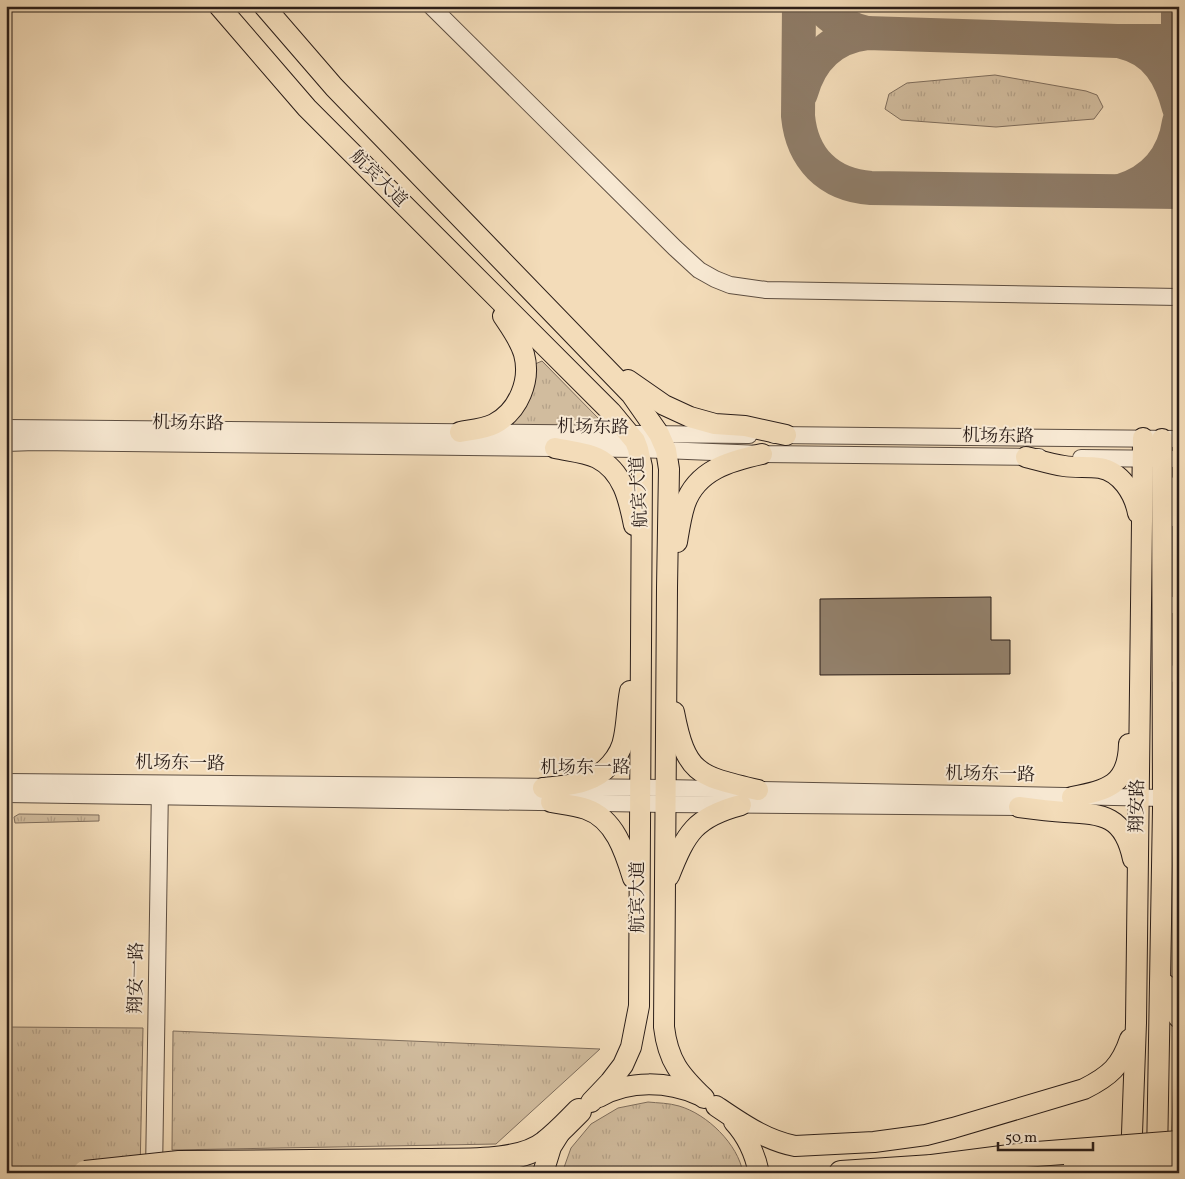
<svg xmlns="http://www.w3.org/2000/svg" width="1185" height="1179" viewBox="0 0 1185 1179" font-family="Vollkorn,'Noto Serif SC',serif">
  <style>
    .grass { fill: url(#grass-tufts); stroke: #7e6d5c }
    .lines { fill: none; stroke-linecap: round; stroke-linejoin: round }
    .taxiway { stroke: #8f7d69; stroke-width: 34 }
    .building { fill: #93816c; stroke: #2b1e19 }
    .minor-casing { stroke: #5d4e41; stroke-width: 18 }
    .major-casing { stroke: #2b1e19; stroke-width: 22 }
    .highway-casing { stroke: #2b1e19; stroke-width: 26 }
    .minor { stroke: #f7e8d2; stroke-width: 16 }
    .major { stroke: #f3dcb9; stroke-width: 20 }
    .highway { stroke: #f3dcb9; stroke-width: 24 }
    .highway-bridge-casing { stroke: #2b1e19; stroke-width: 26; stroke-linecap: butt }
    .highway-bridge { stroke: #f3dcb9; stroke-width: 24 }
    .labels { text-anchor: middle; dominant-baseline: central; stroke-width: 4; stroke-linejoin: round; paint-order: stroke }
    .street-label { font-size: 18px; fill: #2b1e19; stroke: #f7e8d2 }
  </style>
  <defs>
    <pattern id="grass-tufts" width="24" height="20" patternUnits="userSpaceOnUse" patternTransform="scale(1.25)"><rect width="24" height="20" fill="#d1bc9e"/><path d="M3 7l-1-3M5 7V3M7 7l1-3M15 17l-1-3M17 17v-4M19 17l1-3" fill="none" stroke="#b4a188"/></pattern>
  </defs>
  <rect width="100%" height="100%" fill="#f3dcb9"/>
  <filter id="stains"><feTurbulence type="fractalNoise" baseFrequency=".004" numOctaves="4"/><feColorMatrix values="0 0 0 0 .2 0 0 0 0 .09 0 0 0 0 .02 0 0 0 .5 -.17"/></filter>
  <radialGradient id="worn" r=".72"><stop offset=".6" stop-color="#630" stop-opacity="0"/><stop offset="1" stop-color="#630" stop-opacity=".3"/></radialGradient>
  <g class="grass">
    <polygon points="995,75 1086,91 1097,95 1103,107 1094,119 996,127 901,120 885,109 889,94 907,83"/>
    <path d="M542 361 599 419 595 426 514 425 513 422C531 404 534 389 535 364Z"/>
    <polygon points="19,814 99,815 99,821 15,823 14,817"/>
    <polygon points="6,1027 143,1028 140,1173 6,1173"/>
    <polygon points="173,1031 600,1049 496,1144 172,1150"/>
    <polygon points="1177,1036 1179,1037 1179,1138 1170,1173 1175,1052"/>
    <path d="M648 1102C658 1103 669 1103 679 1106 707 1114 738 1144 743 1173H562L571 1148 591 1124 618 1108Z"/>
  </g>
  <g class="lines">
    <g class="taxiway">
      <path d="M799 6 798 116C802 158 828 185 871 188L1179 192"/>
      <path d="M821 6C833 21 849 29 867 33"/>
      <polyline points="1178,6 1178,63"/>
      <path d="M1122 42C1157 50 1171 77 1179 108"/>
      <path d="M801 93C810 60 832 37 867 33L1117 41H1179"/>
      <path d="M1120 191C1154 181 1174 156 1179 122"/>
    </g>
  </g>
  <polygon class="building" points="991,597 991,640 1010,640 1010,674 820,675 820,599"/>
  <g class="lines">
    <defs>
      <g id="minor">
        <polyline points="431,6 675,248 699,270 715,279 730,285 766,290 1179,297"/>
        <polyline points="6,428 749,435"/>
        <polyline points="774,435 1179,439"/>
        <polyline points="6,443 35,442 638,449 762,454 1039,457"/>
        <polyline points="1081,458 1179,459"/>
        <polyline points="1162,605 1179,605"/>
        <polyline points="1163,673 1179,674"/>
        <polyline points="6,782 665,788 1163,798"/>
        <polyline points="6,794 665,804 1031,807"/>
        <polyline points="154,1173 160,786"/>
      </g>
      <g id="major">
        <polyline points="219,6 307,108 611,412 635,441 638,449 642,467 639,1006 631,1047 623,1065 610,1082 591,1102"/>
        <path d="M264 6 334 87 631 394 659 434 666 450 669 469 667 588 664 1027C668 1061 680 1075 704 1098"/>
        <polyline points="628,380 664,405 690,417 715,424 745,426 786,435"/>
        <path d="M460 432C471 430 484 429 494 424 519 411 531 380 524 354 520 340 511 328 503 316"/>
        <path d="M555 448C569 451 585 452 597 458 623 471 629 500 634 525"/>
        <path d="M1026 457C1038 460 1051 464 1064 466 1076 468 1088 466 1100 468 1121 472 1134 493 1138 513"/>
        <polyline points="1172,516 1174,494 1179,485"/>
        <path d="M677 542C679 530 681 516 685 504 697 470 730 461 762 454"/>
        <path d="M674 712C686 775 699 776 758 790"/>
        <path d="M543 788C557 786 572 786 585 781 604 775 621 757 624 737 627 722 627 707 630 691"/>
        <path d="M1072 797C1108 790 1128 785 1129 744"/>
        <path d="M551 802C562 804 575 805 586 809 615 819 625 852 633 878"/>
        <path d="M1019 807C1034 809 1050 811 1065 812 1104 814 1124 816 1133 859"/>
        <path d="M669 876C686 833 695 817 741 805"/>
        <polyline points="1166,985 1173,1009 1179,1018"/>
        <path d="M599 1097C629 1080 668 1081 699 1095"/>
        <path d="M716 1106C741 1123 765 1140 795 1146L874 1142 926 1135 953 1128 1084 1089C1110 1076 1121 1066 1130 1039"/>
        <path d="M734 1122C747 1136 755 1154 759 1173"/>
        <polyline points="1157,1158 1163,808 1162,439"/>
        <polyline points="1131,1161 1136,1023 1143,438"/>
        <polyline points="543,1173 551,1147 561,1131"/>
      </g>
      <g id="highway">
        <path d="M428 1161C461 1160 519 1164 545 1143 557 1134 568 1122 579 1111"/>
        <polyline points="841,1173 932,1167"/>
      </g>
    </defs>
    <use href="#minor" class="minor-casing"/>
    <use href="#major" class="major-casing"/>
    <use href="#highway" class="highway-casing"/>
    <use href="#minor" class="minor"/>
    <use href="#major" class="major"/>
    <use href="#highway" class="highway"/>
    <defs>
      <g id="highway-bridge">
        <polyline points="1076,1166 1179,1165"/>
        <polyline points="932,1167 1024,1155 1179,1143"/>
        <polyline points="85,1173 179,1163 428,1161"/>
      </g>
    </defs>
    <use href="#highway-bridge" class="highway-bridge-casing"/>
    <use href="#highway-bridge" class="highway-bridge"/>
  </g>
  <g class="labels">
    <g class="street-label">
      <text transform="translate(378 179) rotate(45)">航宾大道</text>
      <text transform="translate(188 424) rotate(1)">机场东路</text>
      <text transform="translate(593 428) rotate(1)">机场东路</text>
      <text transform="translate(998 437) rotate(1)">机场东路</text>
      <text transform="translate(640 492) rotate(-93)">航宾大道</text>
      <text transform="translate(180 764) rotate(1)">机场东一路</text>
      <text x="585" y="768">机场东一路</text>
      <text transform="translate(990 775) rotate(1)">机场东一路</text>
      <text transform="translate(1138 806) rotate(-89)">翔安路</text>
      <text transform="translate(638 897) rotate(-90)">航宾大道</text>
      <text transform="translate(137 978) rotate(-89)">翔安一路</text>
    </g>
  </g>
  <rect width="1185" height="1179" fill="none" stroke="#f3dcb9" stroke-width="25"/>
  <rect x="8" y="8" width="1170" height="1164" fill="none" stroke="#2b1e19" stroke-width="2.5"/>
  <rect x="12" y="12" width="1160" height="1154" fill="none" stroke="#2b1e19"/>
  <path d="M998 1142v8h95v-8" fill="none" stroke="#2b1e19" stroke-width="2.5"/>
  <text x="1005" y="1142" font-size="15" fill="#2b1e19" stroke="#f7e8d2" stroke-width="4" paint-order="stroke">50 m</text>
  <rect width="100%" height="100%" filter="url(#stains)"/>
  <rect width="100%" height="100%" fill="url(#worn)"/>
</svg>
